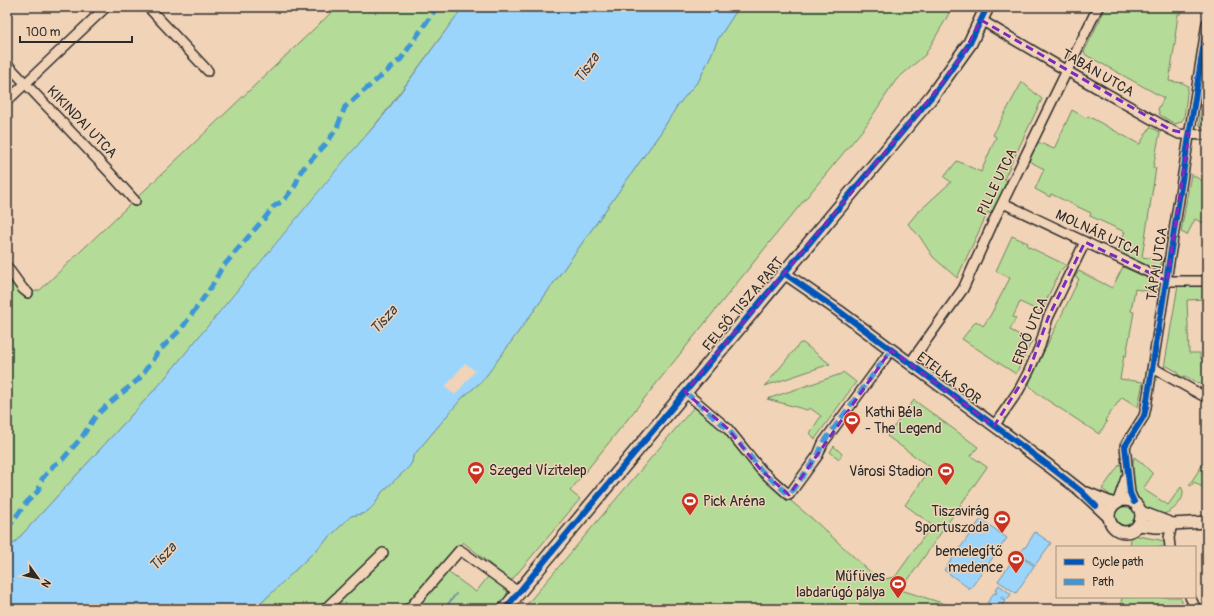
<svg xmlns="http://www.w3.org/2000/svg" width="1214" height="616" viewBox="0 0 1214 616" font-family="Pangolin,sans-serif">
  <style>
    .green { fill: #b4db97; stroke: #708361 }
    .water { fill: #9cd5fc; stroke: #6f91a8 }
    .pier { fill: #f1d3b7 }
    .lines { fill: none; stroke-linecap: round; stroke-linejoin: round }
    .stream { stroke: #6f91a8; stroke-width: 2 }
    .minor-casing { stroke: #2b2b2b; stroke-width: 12 }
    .tertiary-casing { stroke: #2b2b2b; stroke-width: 14 }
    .secondary-casing { stroke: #2b2b2b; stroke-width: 16 }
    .minor { stroke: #f1d3b7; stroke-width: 9 }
    .tertiary { stroke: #f1d3b7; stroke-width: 11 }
    .secondary { stroke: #f1d3b7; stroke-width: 13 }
    .quiet { stroke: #3c96d7; stroke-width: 5; stroke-dasharray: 10 5; stroke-linecap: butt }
    .cycleway-casing { stroke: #f1d3b7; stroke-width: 8 }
    .cycleway { stroke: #0057b8; stroke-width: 6 }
    .marked { fill: none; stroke: #7b2cbf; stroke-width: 3; stroke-dasharray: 8 5; stroke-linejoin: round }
    .labels { text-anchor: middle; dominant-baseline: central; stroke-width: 3; stroke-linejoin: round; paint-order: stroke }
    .street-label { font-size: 14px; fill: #2b2b2b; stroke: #f1d3b7 }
    .poi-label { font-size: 14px; fill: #2b2b2b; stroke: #f1d3b7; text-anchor: end }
    .water-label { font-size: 15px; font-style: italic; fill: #3c444a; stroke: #f1d3b7 }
  </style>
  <rect width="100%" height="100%" fill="#f1d3b7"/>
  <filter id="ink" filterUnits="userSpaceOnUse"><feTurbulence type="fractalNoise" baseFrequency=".025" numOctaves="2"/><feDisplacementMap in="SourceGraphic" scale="8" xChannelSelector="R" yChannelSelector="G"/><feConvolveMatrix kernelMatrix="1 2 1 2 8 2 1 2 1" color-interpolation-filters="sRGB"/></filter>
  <g filter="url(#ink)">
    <g class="green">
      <polygon points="337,7 463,7 384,114 160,384 7,551 7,279 32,292 40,290"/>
      <polygon points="739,7 952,7 946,19 925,55 896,80 865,127 782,227 570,491 580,499 511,581 505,599 497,609 413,609 445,570 476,592 495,568 463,542 404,609 255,609 351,516 365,513 370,509 375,504 382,492 409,467 412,462 413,456 462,398 483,380 538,305 661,132 677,106 699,80 711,55 718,39"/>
      <polygon points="1106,7 1183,7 1181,14 1178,14 1175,37 1176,37 1169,81 1183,83 1188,86 1184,118 1181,122 1175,124 1160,115 1158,109 1164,98 1086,55 1084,52"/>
      <polygon points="1022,82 1042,99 1004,179 1009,182 993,215 988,212 957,278 933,257 920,237 908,224 916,214 951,182 944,177 957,161 981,172 996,137 993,135"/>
      <polygon points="1207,84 1207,128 1201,127 1199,123 1205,86"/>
      <polygon points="1072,110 1086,118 1088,116 1139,144 1140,144 1150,127 1160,132 1153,168 1156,168 1142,257 1162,260 1161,266 1158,268 1154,269 1116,251 1125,232 1090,216 1091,213 1051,194 1050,197 1035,189 1044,169 1029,161 1038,142 1054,149"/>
      <polygon points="1191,174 1207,184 1207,217 1203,223 1195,219 1187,235 1181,232"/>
      <polygon points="1012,236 1028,243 1027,246 1066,265 1060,271 1041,312 1020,302 1013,317 1016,318 1010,330 1032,341 1016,374 962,339 976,321 983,326 990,316 1010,278 996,271"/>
      <polygon points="1123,267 1153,280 1157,287 1158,293 1135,289 1131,311 1134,312 1126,356 1124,355 1120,379 1143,382 1138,407 1122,397 1105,420 1107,422 1099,434 1038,394 1029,385 1030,380 1079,279 1075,277 1079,271 1112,288"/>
      <polygon points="1178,285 1207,285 1207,299 1187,300 1189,353 1200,353 1200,357 1203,360 1207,360 1207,393 1204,392 1206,387 1185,376 1183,377 1178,375 1178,372 1167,366 1164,368"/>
      <polygon points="800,343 803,343 830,364 765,386"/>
      <polygon points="843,372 856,382 815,439 810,433 821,416 810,408 807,410 767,399 841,374"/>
      <polygon points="914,400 978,447 971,456 987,467 901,590 961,609 523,609 694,407 729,436 754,470 816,522 879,580 895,577 932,525 905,505 931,468 887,436"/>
      <polygon points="834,446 842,454 839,459 830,452"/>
      <path d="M1134 457 1141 462 1153 474 1143 489 1168 505 1181 487C1189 497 1172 514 1161 514 1156 515 1150 512 1145 511 1142 507 1138 503 1135 498 1130 487 1132 468 1134 457Z"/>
      <polygon points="1207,458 1207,485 1205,489 1194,482 1191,486 1189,485"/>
      <path d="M1120 464C1128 472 1120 487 1117 496L1112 499 1109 494 1102 489Z"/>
      <circle cx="1125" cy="516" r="10"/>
      <polygon points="1133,535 1165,541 1167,547 1130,547 1131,539"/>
      <polygon points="1122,597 1180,597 1186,609 1120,609"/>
    </g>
    <g class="water">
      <polygon points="463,7 739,7 718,39 711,55 699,80 677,106 661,132 538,305 483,380 462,398 413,456 412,462 409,467 382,492 375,504 370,509 365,513 351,516 255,609 7,609 7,551 160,384 343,162 384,115"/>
      <polygon points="981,519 1007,538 970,589 944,570"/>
      <polygon points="1035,532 1051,543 1035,565 1019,553 1024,547 1025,548"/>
      <polygon points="1017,554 1034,566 1016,593 998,581"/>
      <polygon points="999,585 1011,594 1007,600 1001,596 1000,597 1005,601 1001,607 987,603 994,593 996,594 997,593 995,591"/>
    </g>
    <polygon class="pier" points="465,363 475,371 455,395 445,387"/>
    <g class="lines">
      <polyline class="stream" points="444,609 456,594"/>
      <defs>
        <g id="minor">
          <polyline points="148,7 208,71"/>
          <polyline points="981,20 1067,71 1171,130 1179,134 1207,135"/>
          <polyline points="7,64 110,173 135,201"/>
          <polyline points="7,101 106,7"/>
          <polyline points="1003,203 1167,281 1207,281"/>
          <polyline points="7,267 23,289 28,293"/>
          <polyline points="910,363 963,289 996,216 1098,7"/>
          <polyline points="1153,368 1207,398"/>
          <polyline points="685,392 728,429 761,470 789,495 818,455 823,443 891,350"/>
          <polyline points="994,426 1019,390 1029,371 1040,346 1048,318 1085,242"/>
          <polyline points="1118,501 1126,478"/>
          <polyline points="1134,502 1130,493 1125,446 1144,416 1146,407 1207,23"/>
          <polyline points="1170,547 1169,538 1172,524"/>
          <polyline points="1190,597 1196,609"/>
          <polyline points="325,609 383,553"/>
          <polyline points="409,609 460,550 518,592"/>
        </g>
        <g id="tertiary">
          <polyline points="784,273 839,311 1049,466 1081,491 1109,517"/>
          <polyline points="1087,493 1114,504"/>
          <circle cx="1125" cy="516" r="16"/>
          <polyline points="1141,512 1172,524"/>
          <polyline points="1139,525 1156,527 1164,527 1172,524 1207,522"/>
        </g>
        <polyline id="secondary" points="505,609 561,541 932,96 970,43 987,7"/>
      </defs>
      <use href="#minor" class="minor-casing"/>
      <use href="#tertiary" class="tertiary-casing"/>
      <use href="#secondary" class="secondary-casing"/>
      <use href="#minor" class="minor"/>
      <use href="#tertiary" class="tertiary"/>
      <use href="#secondary" class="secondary"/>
      <g class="quiet">
        <polyline points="685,392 728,429 761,470 789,495 818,455 823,443 891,350"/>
        <polyline points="7,529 26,503 38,491 42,479 53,466 63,459 82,437 95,417 107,405 139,379 159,351 182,328 212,286 221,269 255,229 265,218 273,207 284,200 295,186 301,171 326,144 337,128 345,107 401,59 437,7"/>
      </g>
      <defs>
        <g id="cycleway">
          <polyline points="784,273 839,311 1049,466 1081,491 1096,506"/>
          <polyline points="1134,502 1130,493 1125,446 1144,416 1146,407 1207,23"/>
          <polyline points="505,609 561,541 932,96 970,43 987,7"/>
        </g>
      </defs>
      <use href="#cycleway" class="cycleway-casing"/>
      <use href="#cycleway" class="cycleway"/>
    </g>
  </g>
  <path class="marked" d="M981 20 1171 130 1189 134 1167 281 1085 242 1048 318 1029 371 994 426 891 350 789 495 761 470 728 429 685 392 932 96 962 56Z"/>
  <defs>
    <symbol id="stadium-pin" viewBox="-11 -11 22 30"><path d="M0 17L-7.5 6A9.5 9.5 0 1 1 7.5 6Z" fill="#c8321e" stroke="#f1d3b7"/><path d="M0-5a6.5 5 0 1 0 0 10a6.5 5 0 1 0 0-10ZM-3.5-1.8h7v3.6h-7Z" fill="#fff"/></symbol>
  </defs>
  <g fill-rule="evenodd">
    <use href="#stadium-pin" x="842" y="410" width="20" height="27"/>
    <use href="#stadium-pin" x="466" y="460" width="20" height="27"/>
    <use href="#stadium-pin" x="936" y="461" width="20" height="27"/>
    <use href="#stadium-pin" x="680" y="491" width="20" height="27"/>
    <use href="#stadium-pin" x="992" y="509" width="20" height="27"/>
    <use href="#stadium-pin" x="1006" y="549" width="20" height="27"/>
    <use href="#stadium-pin" x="888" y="574" width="20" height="27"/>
  </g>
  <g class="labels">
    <g class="street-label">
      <text transform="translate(1098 73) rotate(30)">TABÁN UTCA</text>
      <text transform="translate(82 122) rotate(46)">KIKINDAI UTCA</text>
      <text transform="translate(997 182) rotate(-64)">PILLE UTCA</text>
      <text transform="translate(1098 233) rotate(25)">MOLNÁR UTCA</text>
      <text transform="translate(1157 264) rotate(-81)">TÁPAI UTCA</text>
      <text transform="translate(743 304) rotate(-50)">FELSŐ TISZA PART</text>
      <text transform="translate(1030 331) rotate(-68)">ERDŐ UTCA</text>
      <text transform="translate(949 378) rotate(37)">ETELKA SOR</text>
    </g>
    <g class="poi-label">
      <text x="865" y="412" text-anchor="start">Kathi Béla<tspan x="865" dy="16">- The Legend</tspan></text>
      <text x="489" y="470" text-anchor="start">Szeged Vízitelep</text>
      <text x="933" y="471">Városi Stadion</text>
      <text x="703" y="501" text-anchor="start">Pick Aréna</text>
      <text x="989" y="511">Tiszavirág<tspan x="989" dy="16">Sportuszoda</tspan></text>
      <text x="1003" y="551">bemelegítő<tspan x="1003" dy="16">medence</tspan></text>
      <text x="885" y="576">Műfüves<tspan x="885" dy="16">labdarúgó pálya</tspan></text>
    </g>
    <g class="water-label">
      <text transform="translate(587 68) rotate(-55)">Tisza</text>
      <text transform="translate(384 320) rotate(-47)">Tisza</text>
      <text transform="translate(163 557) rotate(-47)">Tisza</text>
    </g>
  </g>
  <rect width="1214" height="616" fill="none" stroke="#f1d3b7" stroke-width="24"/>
  <rect x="12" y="12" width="1190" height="592" fill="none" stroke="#2b2b2b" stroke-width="1.5" filter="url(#ink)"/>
  <rect x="1056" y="546" width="140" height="52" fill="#f1d3b7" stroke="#a2907f"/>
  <rect x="1064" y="559" width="20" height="6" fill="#0057b8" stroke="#a2907f"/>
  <text x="1092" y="566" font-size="12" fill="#2b2b2b">Cycle path</text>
  <rect x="1064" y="579" width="20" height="6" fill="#3c96d7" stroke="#a2907f"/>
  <text x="1092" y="586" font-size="12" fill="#2b2b2b">Path</text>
  <g transform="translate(38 578) rotate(123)" stroke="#f1d3b7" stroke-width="3" paint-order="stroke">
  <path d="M0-3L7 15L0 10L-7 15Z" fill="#2b2b2b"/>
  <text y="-6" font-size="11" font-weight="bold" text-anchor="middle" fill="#2b2b2b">N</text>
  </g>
  <path d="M20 36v6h112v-6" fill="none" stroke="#2b2b2b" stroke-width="2"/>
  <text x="26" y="36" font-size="12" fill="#2b2b2b" stroke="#f1d3b7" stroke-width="3" paint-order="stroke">100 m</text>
</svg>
